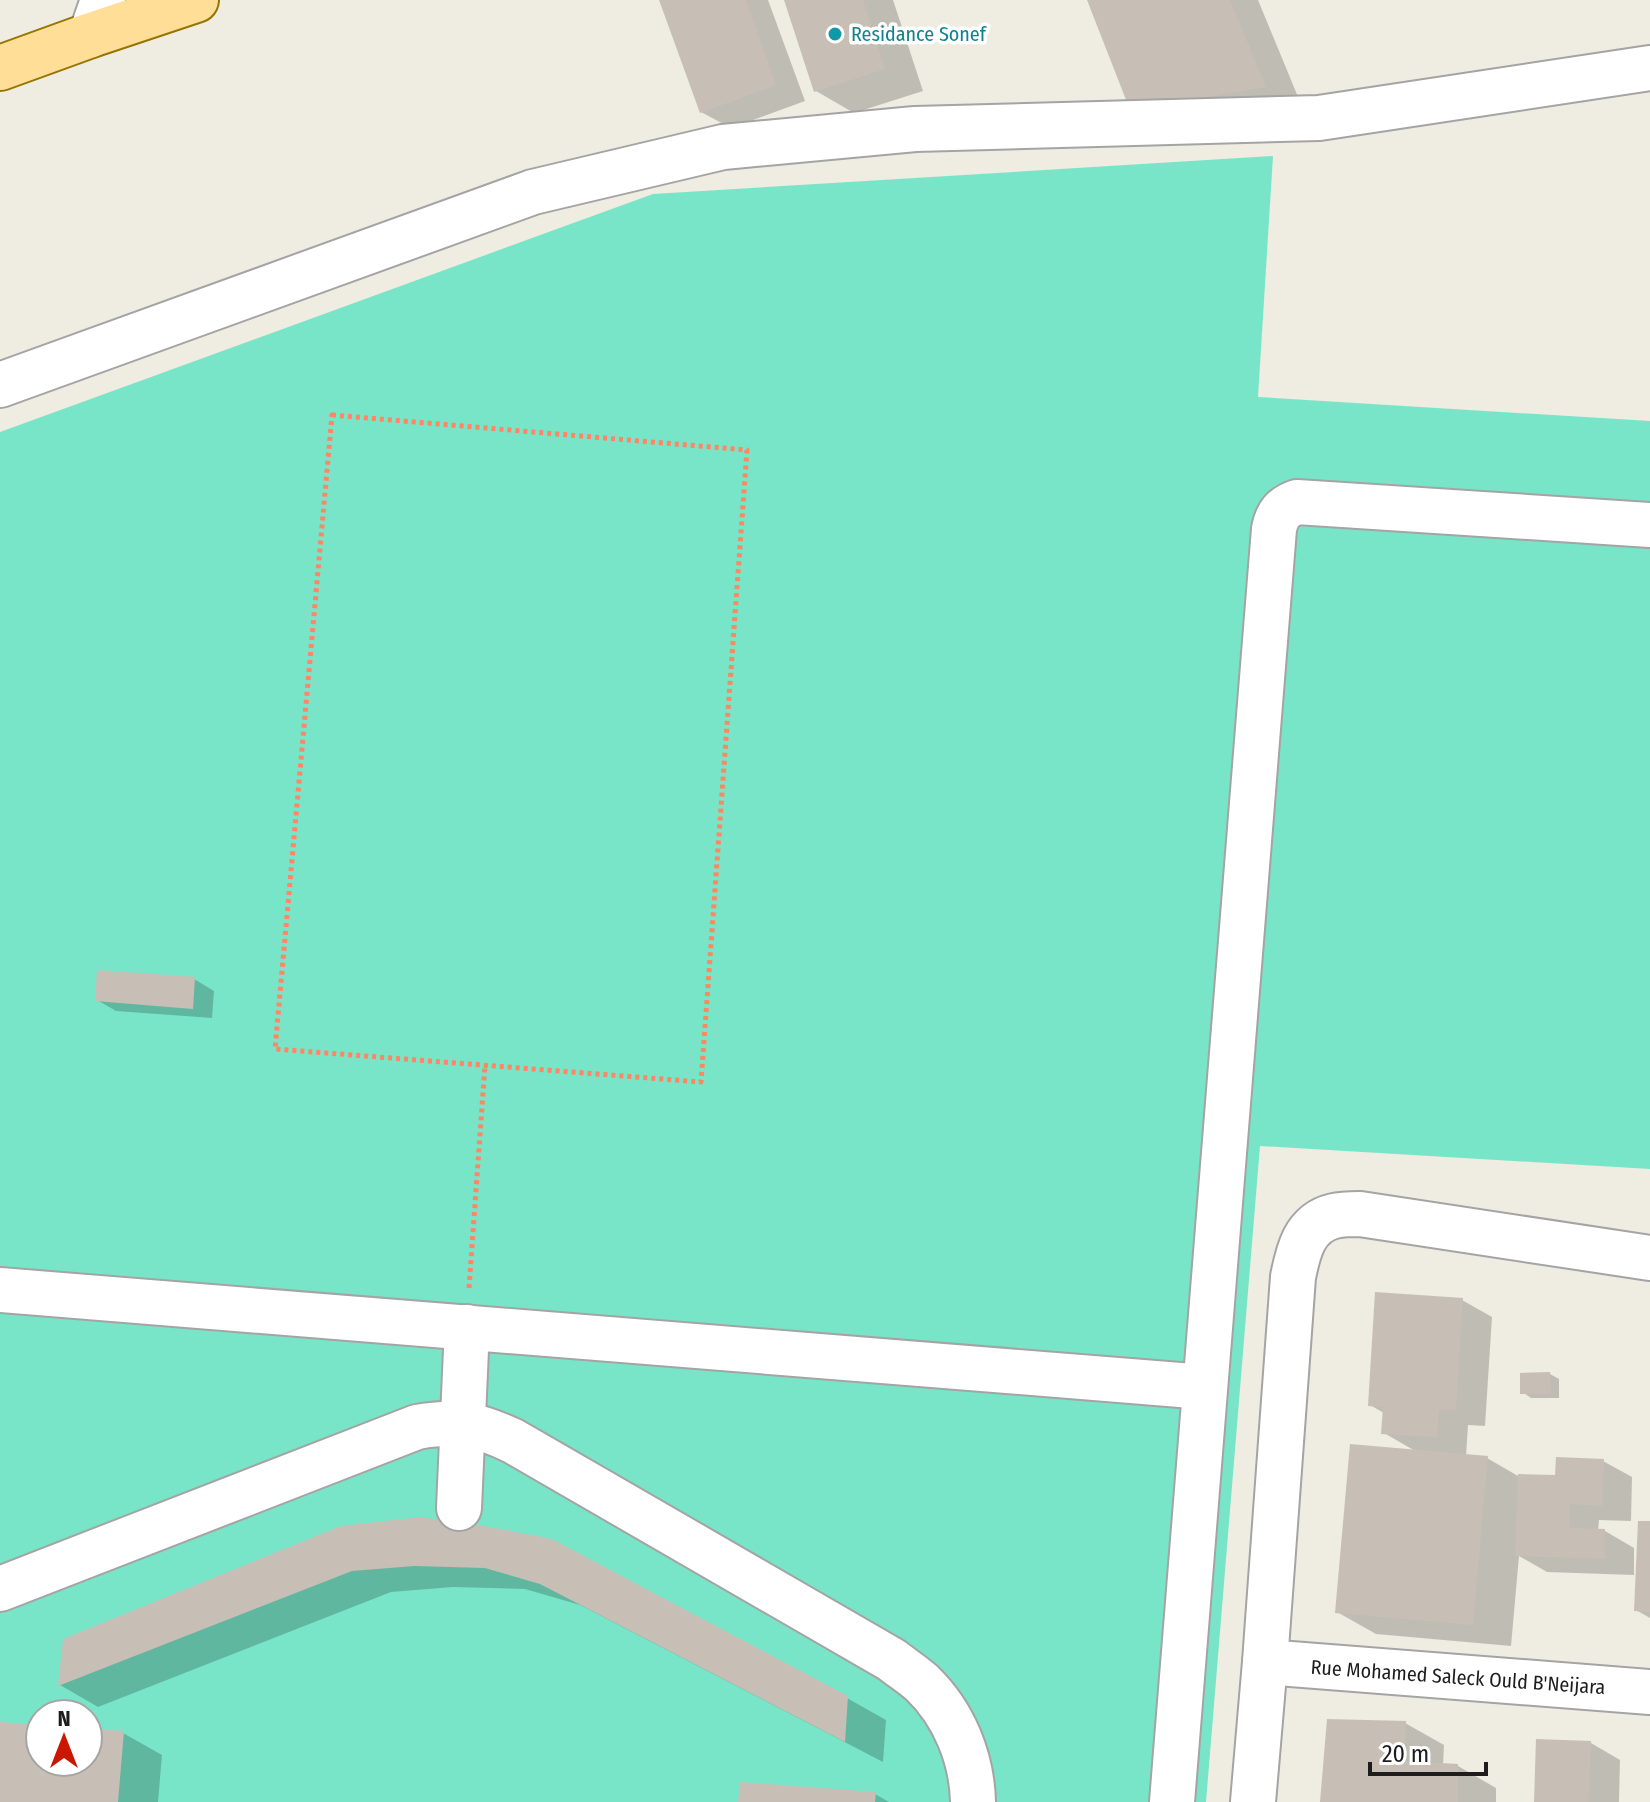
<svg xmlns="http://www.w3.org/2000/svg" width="1650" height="1802" viewBox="0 0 1650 1802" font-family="'Fira Sans Condensed',sans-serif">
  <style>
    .pitch { fill: #79e5c8; fill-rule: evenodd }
    .shadow { fill: #0003 }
    .building { fill: #c7bfb5 }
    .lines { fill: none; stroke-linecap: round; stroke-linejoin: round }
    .minor-casing { stroke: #a4a4a4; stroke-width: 48 }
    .major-casing { stroke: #967600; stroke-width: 48 }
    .path { stroke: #ff8563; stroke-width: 5; stroke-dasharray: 4 4; stroke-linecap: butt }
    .minor { stroke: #fff; stroke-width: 44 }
    .major { stroke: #ffde97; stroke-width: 44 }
    .culture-dot { fill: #0f9aa8; stroke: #fff; stroke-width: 3 }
    .labels { text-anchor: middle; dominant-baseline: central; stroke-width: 7; stroke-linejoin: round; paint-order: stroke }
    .culture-label { font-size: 20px; fill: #0d838f; stroke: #fff; text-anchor: start }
    .street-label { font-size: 20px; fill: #1d1d1d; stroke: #fff }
  </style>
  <rect width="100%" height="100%" fill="#efece2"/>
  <path class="pitch" d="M1273 156 1258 397 1650 421V1169L1260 1146 1206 1802H0V432L653 194ZM40 1714H88V1762H40Z"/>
  <g class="shadow">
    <polygon points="661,0 768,0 805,101 731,128 701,112"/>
    <polygon points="786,0 893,0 923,91 854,113 816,91"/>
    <polygon points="1089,0 1258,0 1303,109 1170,131"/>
    <polygon points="194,979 214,991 212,1018 116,1011 97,1000"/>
    <polygon points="1462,1300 1492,1317 1485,1426 1468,1425 1466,1456 1487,1458 1518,1476 1557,1477 1603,1461 1632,1477 1631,1521 1599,1520 1598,1531 1605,1531 1634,1548 1634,1575 1547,1572 1519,1556 1511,1646 1376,1634 1337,1612 1417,1452 1384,1433 1384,1413 1370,1405"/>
    <polygon points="1550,1374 1559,1379 1559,1398 1531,1398 1522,1392"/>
    <polygon points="1650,1523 1650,1618 1636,1610"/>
    <polygon points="341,1528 552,1541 847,1698 886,1720 883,1762 580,1605 525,1589 453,1587 391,1592 98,1707 60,1685 65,1641"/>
    <polygon points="0,1723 40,1727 40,1762 88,1762 88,1730 123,1733 162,1755 158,1802 0,1802"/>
    <polygon points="1405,1723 1444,1745 1443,1765 1458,1766 1496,1788 1496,1802 1322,1802"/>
    <polygon points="1591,1743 1620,1760 1619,1802 1536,1802"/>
    <polygon points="875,1794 889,1802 740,1802"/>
  </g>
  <g class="building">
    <polygon points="659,0 746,0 776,85 700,113"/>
    <polygon points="784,0 863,0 885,69 814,92"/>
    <polygon points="1087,0 1230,0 1266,87 1130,110"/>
    <polygon points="97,970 195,977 193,1009 95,1001"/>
    <polygon points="1375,1292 1463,1298 1456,1410 1439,1410 1437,1437 1381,1434 1383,1407 1368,1406"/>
    <polygon points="1550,1372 1551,1394 1520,1394 1520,1373"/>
    <polygon points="1350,1444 1488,1456 1473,1625 1335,1613"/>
    <polygon points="1556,1457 1604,1459 1602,1506 1570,1504 1569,1528 1605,1529 1605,1559 1515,1556 1518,1474 1555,1475"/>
    <polygon points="420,1517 490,1527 552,1539 848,1696 845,1742 540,1584 485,1568 414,1566 352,1571 58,1686 63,1639 341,1526"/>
    <polygon points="1638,1521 1650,1521 1650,1612 1634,1611"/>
    <polygon points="1327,1719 1406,1721 1405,1761 1458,1764 1458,1802 1320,1802"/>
    <polygon points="0,1722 40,1725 40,1762 88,1762 88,1728 124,1731 118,1802 0,1802"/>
    <polygon points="1536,1739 1591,1741 1589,1802 1534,1802"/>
    <polygon points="740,1782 876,1792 875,1802 738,1802"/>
  </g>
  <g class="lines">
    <defs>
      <g id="minor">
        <polyline points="91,35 103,0"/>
        <polyline points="0,385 533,192 723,147 915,129 1319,118 1650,68"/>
        <polyline points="0,1290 1205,1387"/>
        <polyline points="459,1508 467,1327"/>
        <path d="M0 1589 417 1427C456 1420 477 1424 513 1441L892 1660C902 1668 913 1675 922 1683 954 1714 972 1758 973 1802"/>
        <polyline points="1265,1662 1650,1692"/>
        <path d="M1172 1802 1274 529C1277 514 1283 507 1297 502L1650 525"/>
        <path d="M1253 1802 1265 1662 1293 1277C1298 1252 1304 1223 1334 1216 1342 1214 1352 1214 1360 1214L1650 1258"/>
      </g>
      <polyline id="major" points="0,68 91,35 196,0"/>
    </defs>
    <use href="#minor" class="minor-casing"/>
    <use href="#major" class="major-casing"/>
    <g class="path">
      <polygon points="332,415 747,450 701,1082 275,1049"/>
      <polyline points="469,1288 485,1065"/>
    </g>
    <use href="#minor" class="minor"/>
    <use href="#major" class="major"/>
  </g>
  <circle class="culture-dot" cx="835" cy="34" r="8"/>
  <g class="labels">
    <g class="culture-label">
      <text x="851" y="34">Residance Sonef</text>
    </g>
    <g class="street-label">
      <text transform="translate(1458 1677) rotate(4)">Rue Mohamed Saleck Ould B'Neijara</text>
    </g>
  </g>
  <g transform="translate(64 1738)"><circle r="38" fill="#ffffff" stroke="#a5a5a5" stroke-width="2"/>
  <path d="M0-6L14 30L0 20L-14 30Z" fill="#ca1800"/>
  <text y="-12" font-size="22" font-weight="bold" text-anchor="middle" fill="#1d1d1d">N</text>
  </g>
  <path d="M1370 1762v12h116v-12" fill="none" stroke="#1d1d1d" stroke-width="4"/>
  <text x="1382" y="1762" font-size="24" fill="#1d1d1d" stroke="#ffffff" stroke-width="6" paint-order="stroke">20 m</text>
</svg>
